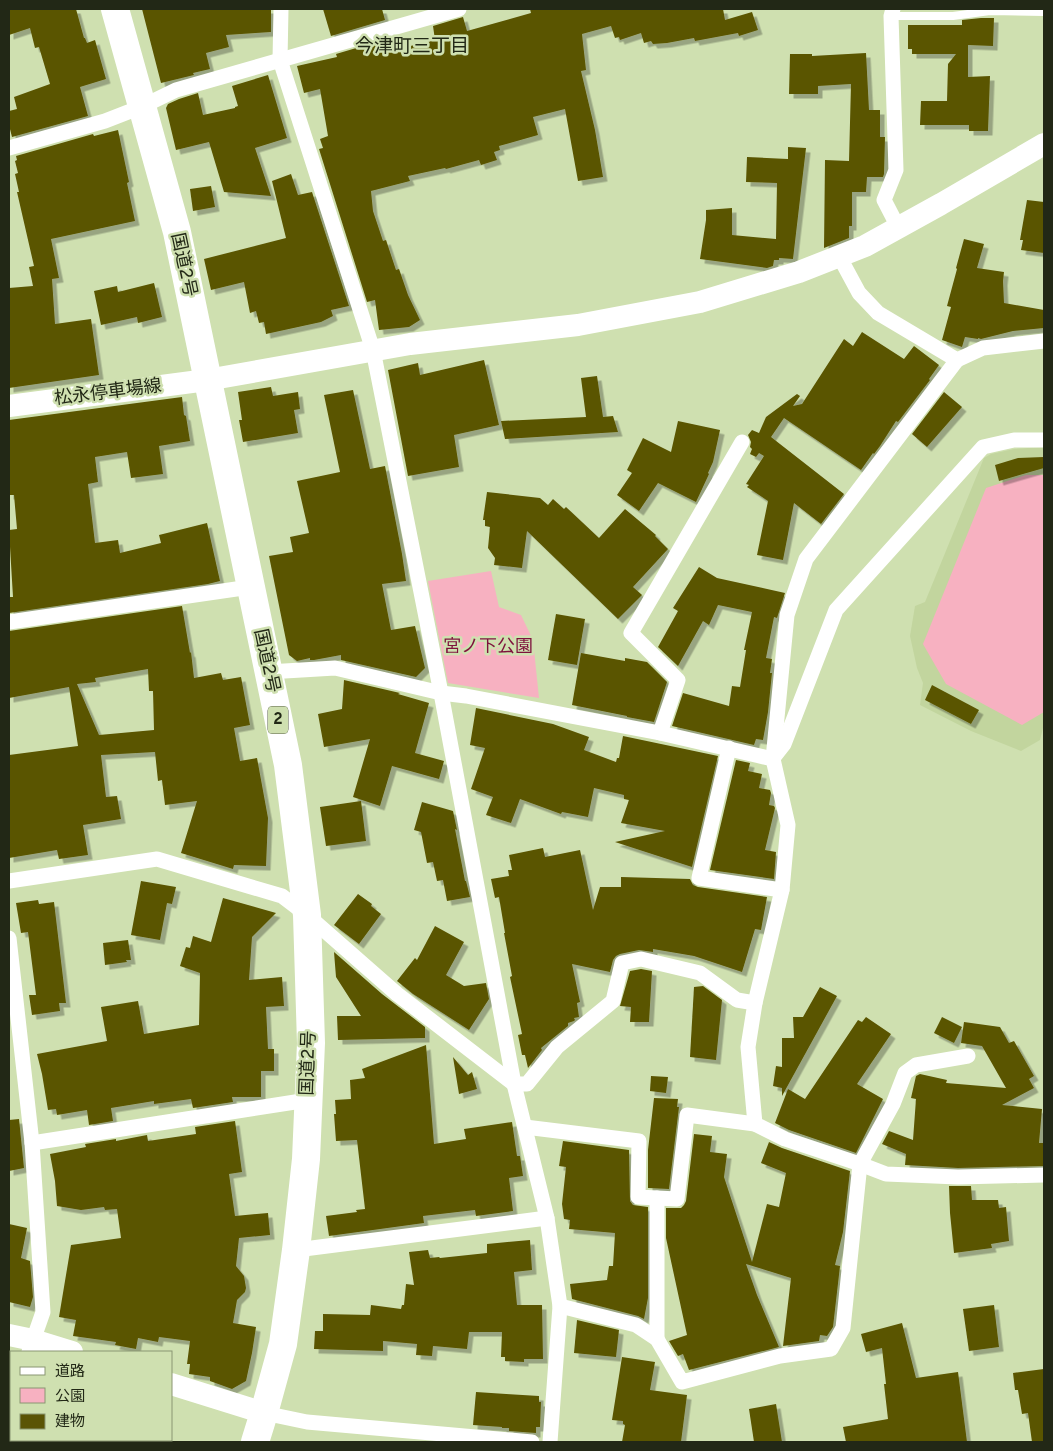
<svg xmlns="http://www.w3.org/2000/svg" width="1053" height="1451" viewBox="0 0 1053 1451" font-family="Overpass,'Noto Sans JP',sans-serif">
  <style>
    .built { fill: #c2d59e }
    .green { fill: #f7b1c1 }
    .building { fill: #5a5405; fill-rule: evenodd; filter: url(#shadow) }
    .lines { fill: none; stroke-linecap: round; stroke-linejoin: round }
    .lane { stroke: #fff; stroke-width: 8 }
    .street { stroke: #fff; stroke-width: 15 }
    .secondary { stroke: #fff; stroke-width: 22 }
    .highway { stroke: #fff; stroke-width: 28 }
    .labels { text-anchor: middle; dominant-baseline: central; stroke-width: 5; stroke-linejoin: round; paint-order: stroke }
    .shield { fill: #cfe0b0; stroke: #565f44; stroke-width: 1 }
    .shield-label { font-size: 16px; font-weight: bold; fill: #222816 }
    .street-label { font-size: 18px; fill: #222816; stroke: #cfe0b0 }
    .park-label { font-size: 18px; fill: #7e113c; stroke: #cfe0b0 }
    .neighbourhood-label { font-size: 19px; fill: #222816; stroke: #cfe0b0 }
  </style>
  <defs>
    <filter id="shadow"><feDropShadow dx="4.5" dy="4.5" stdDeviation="0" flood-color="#0004"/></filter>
  </defs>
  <rect width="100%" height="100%" fill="#cfe0b0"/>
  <polygon class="built" points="1044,447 1044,724 1040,740 1021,751 971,731 920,705 923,683 917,668 910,636 915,606 925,602 984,458 991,454 1014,449"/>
  <g class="green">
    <polygon points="1026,475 1044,475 1044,712 1022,725 946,684 923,644 986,488"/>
    <polygon points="491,571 499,607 521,615 533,640 539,698 448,683 428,581"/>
  </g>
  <g class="building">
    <polygon points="9,9 76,9 84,38 85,38 87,43 95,40 106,79 80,87 88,116 12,137 9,125 9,111 17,109 14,97 50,84 39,47 35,48 30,28 9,35"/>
    <polygon points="142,9 271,9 271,32 226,35 229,47 206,53 210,69 193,73 194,75 161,83"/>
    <polygon points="323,9 382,9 385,20 331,36"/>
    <polygon points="530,9 723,9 725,20 752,12 758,30 739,36 738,33 695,41 694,38 667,43 653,44 651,41 644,43 641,33 620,40 619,37 615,38 611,26 582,34 586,70 581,71 595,130 603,177 578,181 565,109 533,117 538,135 499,146 500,150 494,152 497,160 481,165 479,160 446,169 445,168 408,176 410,181 371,191 373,211 383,241 386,240 396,270 399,269 408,295 420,320 409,327 379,330 375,300 367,302 319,149 323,148 320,139 328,136 320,89 304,93 297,66 337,57 336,54 390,38 394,50 435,40 433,26 463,17 467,31 531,13"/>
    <polygon points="981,18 994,18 993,46 968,45 968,77 990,76 988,131 969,131 969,125 920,125 921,101 947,101 948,64 956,54 912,54 912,49 908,49 908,25 962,25 962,20"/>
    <polygon points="866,53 869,110 880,110 880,137 885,137 884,174 883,177 867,177 866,192 852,192 852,226 849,226 849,238 824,248 825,160 849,161 851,84 818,86 818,94 789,94 790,54 812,54 812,56"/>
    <polygon points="268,75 287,138 255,148 271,196 224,192 209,142 176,150 166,108 168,104 179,99 198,93 203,115 235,108 235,107 238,106 232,86"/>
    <polygon points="118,130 129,182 127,183 135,221 51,239 59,278 52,279 55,324 91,319 99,375 9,388 9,288 33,286 29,267 34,266 17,192 19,192 15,174 18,173 15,161 17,160 16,156 93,134 94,136"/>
    <polygon points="788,147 806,148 793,259 779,258 779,260 774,260 773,266 767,268 700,259 706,220 706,210 732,208 732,235 776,239 777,183 746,182 747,157 788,159"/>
    <polygon points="291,174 298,195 312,192 349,306 331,310 333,316 321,322 266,334 264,322 259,323 256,311 250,313 244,282 211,290 204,259 286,238 272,181"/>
    <polygon points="211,186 215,207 193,211 190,189"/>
    <polygon points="1027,200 1044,202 1044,253 1021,250 1023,240 1020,240"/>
    <polygon points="964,239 984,244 977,268 1004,272 1003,281 1004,303 1044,310 1044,328 1013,331 981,339 978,338 978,339 965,337 962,347 942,340 951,307 947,306 957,269 956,268"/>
    <polygon points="154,283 162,317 138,323 137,317 101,325 94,291 117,286 118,292"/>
    <polygon points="862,332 904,359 914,346 939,365 929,379 930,380 898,422 896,421 880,446 874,454 873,453 861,470 784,418 771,437 844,494 821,524 794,503 783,560 757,555 768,501 747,487 749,485 746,484 764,456 759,453 756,457 750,454 752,449 750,447 751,442 748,435 752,430 759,433 766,417 797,394 800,396 793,406 802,404 844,339 853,346"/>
    <polygon points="484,360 499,425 454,435 459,467 408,476 388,370 418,363 420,375"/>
    <polygon points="597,376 603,417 613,416 618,432 505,439 501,421 586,417 581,378"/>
    <polygon points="271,387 273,396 298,392 300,409 294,410 298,433 243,442 239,420 242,420 238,392"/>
    <polygon points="353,390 370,469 385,466 402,554 406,581 382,584 391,630 415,626 425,668 416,677 341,660 341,655 314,660 310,660 310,658 297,661 289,655 269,556 293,552 290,537 309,533 297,481 340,472 324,395"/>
    <polygon points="944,392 962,407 927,447 912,434"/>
    <polygon points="182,397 184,415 186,416 190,441 159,446 163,474 131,478 127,452 95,457 98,482 88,484 95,543 118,540 120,553 161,543 159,535 207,523 220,581 208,584 9,613 9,597 13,597 9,530 17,529 14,495 9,495 9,420"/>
    <polygon points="678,421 720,430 713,462 708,473 709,474 696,502 658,483 639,511 617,495 632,473 627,470 643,438 671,452"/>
    <polygon points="1044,457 1044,468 999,481 995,465 1018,458"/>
    <polygon points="487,492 540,498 548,505 553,499 564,509 566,507 599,538 625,509 656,535 655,536 668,549 633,587 642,595 618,619 527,531 522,568 494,565 495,558 488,548 490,527 485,526 485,520 483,520"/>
    <polygon points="699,567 717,578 785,593 777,618 774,617 766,658 772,659 770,673 772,673 768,712 763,740 756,739 754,745 672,726 683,693 729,706 732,686 740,687 746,650 744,650 752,612 718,605 709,625 703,621 678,666 658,647 678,611 673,608"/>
    <path d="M182 606 190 653 191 652 194 678 221 673 223 680 241 677 250 725 234 728 240 761 257 758 268 818 266 866 234 865 233 869 181 853 197 801 165 805 162 780 158 781 155 752 101 755 106 797 117 796 121 819 83 825 88 855 59 859 57 850 9 858V755L78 746 69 687 9 698V631ZM148 669 149 691H153L154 730 99 735 77 684 96 682 95 678Z"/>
    <polygon points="556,614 585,619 577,665 548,660"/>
    <polygon points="581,653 625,661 625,658 647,662 667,682 654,722 627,717 627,716 572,705"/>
    <polygon points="344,680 400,693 398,694 429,703 415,753 444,761 439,779 392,766 380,806 353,797 370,739 324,747 318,714 342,709"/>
    <polygon points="932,685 979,710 971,724 925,700"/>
    <polygon points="476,708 553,724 589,737 584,750 616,762 617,758 619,758 623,736 718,756 692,867 615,842 665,831 621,823 629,800 624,799 624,795 594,788 588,817 562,812 561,814 520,799 511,823 486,815 493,797 471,789 485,748 470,745"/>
    <polygon points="736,760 750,763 748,771 762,774 759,788 770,790 771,793 769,805 774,806 775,808 765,850 776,852 774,879 710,870"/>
    <polygon points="361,801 366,841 326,846 320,807"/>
    <polygon points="422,802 453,811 457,830 455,829 465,881 466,881 470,897 447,901 443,880 437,881 433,862 427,863 421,832 414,830"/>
    <polygon points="543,848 545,857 580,850 593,910 600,887 621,887 621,877 690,879 693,885 698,887 767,897 761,930 755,929 742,972 694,956 653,949 653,952 639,950 620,954 616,956 613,960 610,972 572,964 580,1002 577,1003 579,1017 574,1018 575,1020 574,1021 568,1023 568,1026 541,1048 542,1050 528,1068 525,1055 522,1055 518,1035 522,1034 510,977 512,976 504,933 505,933 499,897 495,898 491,879 509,876 508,870 512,870 509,855"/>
    <polygon points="141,881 176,887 172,904 167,903 160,940 131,935"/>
    <polygon points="358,894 372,904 371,906 381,914 359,944 334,925"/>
    <polygon points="223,898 276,913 252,937 249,980 282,977 284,1006 266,1007 268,1049 274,1049 274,1071 261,1071 261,1097 232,1097 233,1102 193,1108 191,1099 154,1104 154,1101 111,1108 113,1121 89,1125 87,1110 57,1115 56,1109 48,1110 42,1074 37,1054 107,1041 101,1007 138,1001 144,1034 199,1025 200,973 180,966 186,947 190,948 193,936 211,942"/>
    <polygon points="38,900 39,904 54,902 66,1003 59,1003 60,1011 32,1015 29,995 36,995 28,932 21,933 16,903"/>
    <polygon points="435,926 464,942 446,975 464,986 486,983 489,999 469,1030 413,994 397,981 415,958 417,960"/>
    <polygon points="128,940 131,960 126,960 127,962 105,965 103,943"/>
    <polygon points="334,952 382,994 425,1027 425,1038 338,1040 337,1016 361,1016 336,977"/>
    <polygon points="641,969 652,971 649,1022 630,1022 631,1007 620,1006 630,971"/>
    <polygon points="703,986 722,1000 716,1060 690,1057 694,987"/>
    <polygon points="820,987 837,996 782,1096 782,1088 773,1086 776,1066 782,1067 782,1038 794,1038 793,1017 803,1017"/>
    <polygon points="866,1017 891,1034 857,1084 883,1099 856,1153 789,1130 775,1123 788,1089 805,1099 858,1020 862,1022"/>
    <polygon points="942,1017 962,1027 954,1043 934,1033"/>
    <polygon points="964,1022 1000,1027 1009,1043 1014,1041 1034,1076 1029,1079 1034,1088 1002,1105 1042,1109 1039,1143 1044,1143 1044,1166 958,1168 905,1165 906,1154 882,1144 889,1131 913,1140 916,1099 911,1098 916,1076 920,1074 947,1080 946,1083 1006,1088 982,1046 961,1043"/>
    <polygon points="426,1045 434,1144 466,1139 464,1129 512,1122 517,1156 520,1156 523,1176 509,1178 513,1211 476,1216 475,1210 423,1216 424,1223 329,1236 326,1216 357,1212 356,1210 365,1209 357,1140 336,1141 334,1114 336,1114 335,1100 351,1099 350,1080 365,1078 362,1069"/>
    <polygon points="453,1057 468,1075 472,1072 477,1089 459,1094"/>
    <polygon points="651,1076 668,1077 666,1093 650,1091"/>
    <polygon points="654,1098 678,1099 677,1107 679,1107 669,1189 648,1188 648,1150"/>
    <polygon points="19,1119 24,1168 9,1171 9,1120"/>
    <polygon points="235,1121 242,1172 229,1174 235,1216 268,1213 270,1235 239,1238 236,1266 244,1276 246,1288 245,1292 237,1300 233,1323 256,1327 252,1353 246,1381 232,1389 210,1381 210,1377 189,1374 190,1364 187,1364 190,1341 159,1337 158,1342 138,1338 136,1349 115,1345 116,1342 73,1336 76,1320 59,1317 71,1245 121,1238 117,1209 105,1210 104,1207 81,1210 57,1206 55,1181 50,1154 86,1147 85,1144 116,1139 116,1141 147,1135 148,1141 196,1134 195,1127"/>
    <polygon points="694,1134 712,1136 710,1152 727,1154 724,1177 752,1262 767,1204 779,1207 786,1173 761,1163 769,1142 782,1148 850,1171 843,1232 835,1265 840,1266 833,1327 827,1336 820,1335 819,1341 783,1346 791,1278 746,1264 757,1295 779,1347 689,1370 683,1354 678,1356 669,1341 687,1335 666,1238 666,1208 681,1208 684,1205 686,1201"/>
    <polygon points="563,1141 629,1150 630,1201 633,1205 648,1207 648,1298 644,1319 638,1316 572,1299 570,1284 607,1280 609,1266 613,1266 615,1233 569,1229 570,1220 564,1219 562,1204 566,1167 559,1166"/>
    <polygon points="949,1186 971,1186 972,1200 998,1200 999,1208 1006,1207 1009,1241 991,1244 992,1248 954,1253 950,1213"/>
    <polygon points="9,1224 27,1228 21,1258 30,1261 33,1297 30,1307 9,1302"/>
    <polygon points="530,1240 532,1270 514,1272 517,1305 542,1305 543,1359 524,1359 524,1362 505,1361 505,1357 501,1357 502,1332 469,1332 467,1349 433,1346 432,1356 416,1355 417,1344 383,1341 383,1351 314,1349 315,1331 323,1331 323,1314 370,1315 371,1305 401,1309 402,1305 404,1305 406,1284 414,1285 409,1252 428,1250 430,1258 439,1257 440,1258 487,1253 487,1244"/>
    <polygon points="994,1305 999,1347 969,1351 963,1309"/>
    <polygon points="577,1320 619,1330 616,1357 574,1353"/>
    <polygon points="902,1323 916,1378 958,1372 967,1442 846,1442 843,1427 888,1419 884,1384 886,1384 882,1348 866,1352 861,1334"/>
    <polygon points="622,1357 655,1362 650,1390 687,1395 681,1442 622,1442 625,1425 623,1424 623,1421 612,1420"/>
    <polygon points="1044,1369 1044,1442 1032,1442 1028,1413 1022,1414 1018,1390 1015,1390 1013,1373"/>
    <polygon points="476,1392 539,1396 539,1402 541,1402 540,1427 536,1427 536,1433 509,1431 509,1428 502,1428 502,1427 473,1425"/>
    <polygon points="776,1404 782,1442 754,1442 749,1409"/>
  </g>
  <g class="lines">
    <polyline class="lane" points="891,16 953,16 990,11 1044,12"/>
    <g class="street">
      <polyline points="281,9 280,60 373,350 441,693 514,1084 547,1218 560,1306 550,1442"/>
      <polyline points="893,9 891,16 896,170 884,200 898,227"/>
      <polyline points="9,148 105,121 141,107 176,90 459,9"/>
      <polyline points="839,256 859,293 878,313 957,360 983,348 1044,341"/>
      <polyline points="957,360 806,559 787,615 773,759 788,825 782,890 755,1003 748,1047 755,1124 785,1139 860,1164 886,1174 958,1177 1044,1175"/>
      <polyline points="9,622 250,587"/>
      <polyline points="268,672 335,668 441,693 466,696 660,733 773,759"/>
      <polyline points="660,733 678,680 631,633 742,442"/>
      <polyline points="729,748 699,878 782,890"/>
      <polyline points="773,758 784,744 836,610 983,447 1014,440 1044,440"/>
      <polyline points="9,881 157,859 282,896 307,915 397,994 514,1084 527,1084 557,1047 613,1001 622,963 641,959 700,973 737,1000 755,1003"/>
      <polyline points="9,938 32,1143 43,1312 29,1352"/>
      <polyline points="525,1127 639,1141 638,1197 677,1199 687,1115 755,1124"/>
      <polyline points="32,1143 308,1100"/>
      <polyline points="657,1198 657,1339"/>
      <polyline points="296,1250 547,1218"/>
      <polyline points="560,1306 636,1325 657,1339 682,1382 780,1356 831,1349 843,1328 860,1164 893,1104 905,1073 916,1065 968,1056"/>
      <polyline points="264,1413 307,1422 532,1442"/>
      <polyline points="9,1415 11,1407"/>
    </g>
    <g class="secondary">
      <polyline points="9,406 207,380 410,344 578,325 700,302 799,272 865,246 941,204 1044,144"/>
      <polyline points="9,1335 33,1340 72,1352"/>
      <polyline points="171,1384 264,1413"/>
    </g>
    <polyline class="highway" points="115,9 177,232 288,765 307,915 311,1043 306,1159 296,1250 283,1344 264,1413 255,1442"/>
  </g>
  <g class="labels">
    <rect class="shield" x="268" y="706.5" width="20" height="27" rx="4"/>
    <g class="shield-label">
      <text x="278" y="720">2</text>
    </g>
    <g class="street-label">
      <text transform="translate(183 265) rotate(78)">国道2号</text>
      <text transform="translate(108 393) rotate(-7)">松永停車場線</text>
      <text transform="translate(266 661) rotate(78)">国道2号</text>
      <text transform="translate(309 1063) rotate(-88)">国道2号</text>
    </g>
    <g class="park-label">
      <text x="488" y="647">宮ノ下公園</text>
    </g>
    <g class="neighbourhood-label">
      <text x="412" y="47">今津町三丁目</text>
    </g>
  </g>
  <rect width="1053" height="1451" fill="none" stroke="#222816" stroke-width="20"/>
  <rect x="10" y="1351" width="162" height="90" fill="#cfe0b0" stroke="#8a9672"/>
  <rect x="20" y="1367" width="25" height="8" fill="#ffffff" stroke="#8a9672"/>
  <text x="55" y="1376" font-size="15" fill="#222816">道路</text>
  <rect x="20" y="1388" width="25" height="15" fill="#f7b1c1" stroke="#8a9672"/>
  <text x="55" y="1401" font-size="15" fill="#222816">公園</text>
  <rect x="20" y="1414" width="25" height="15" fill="#5a5405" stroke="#8a9672"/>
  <text x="55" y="1426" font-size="15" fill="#222816">建物</text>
</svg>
